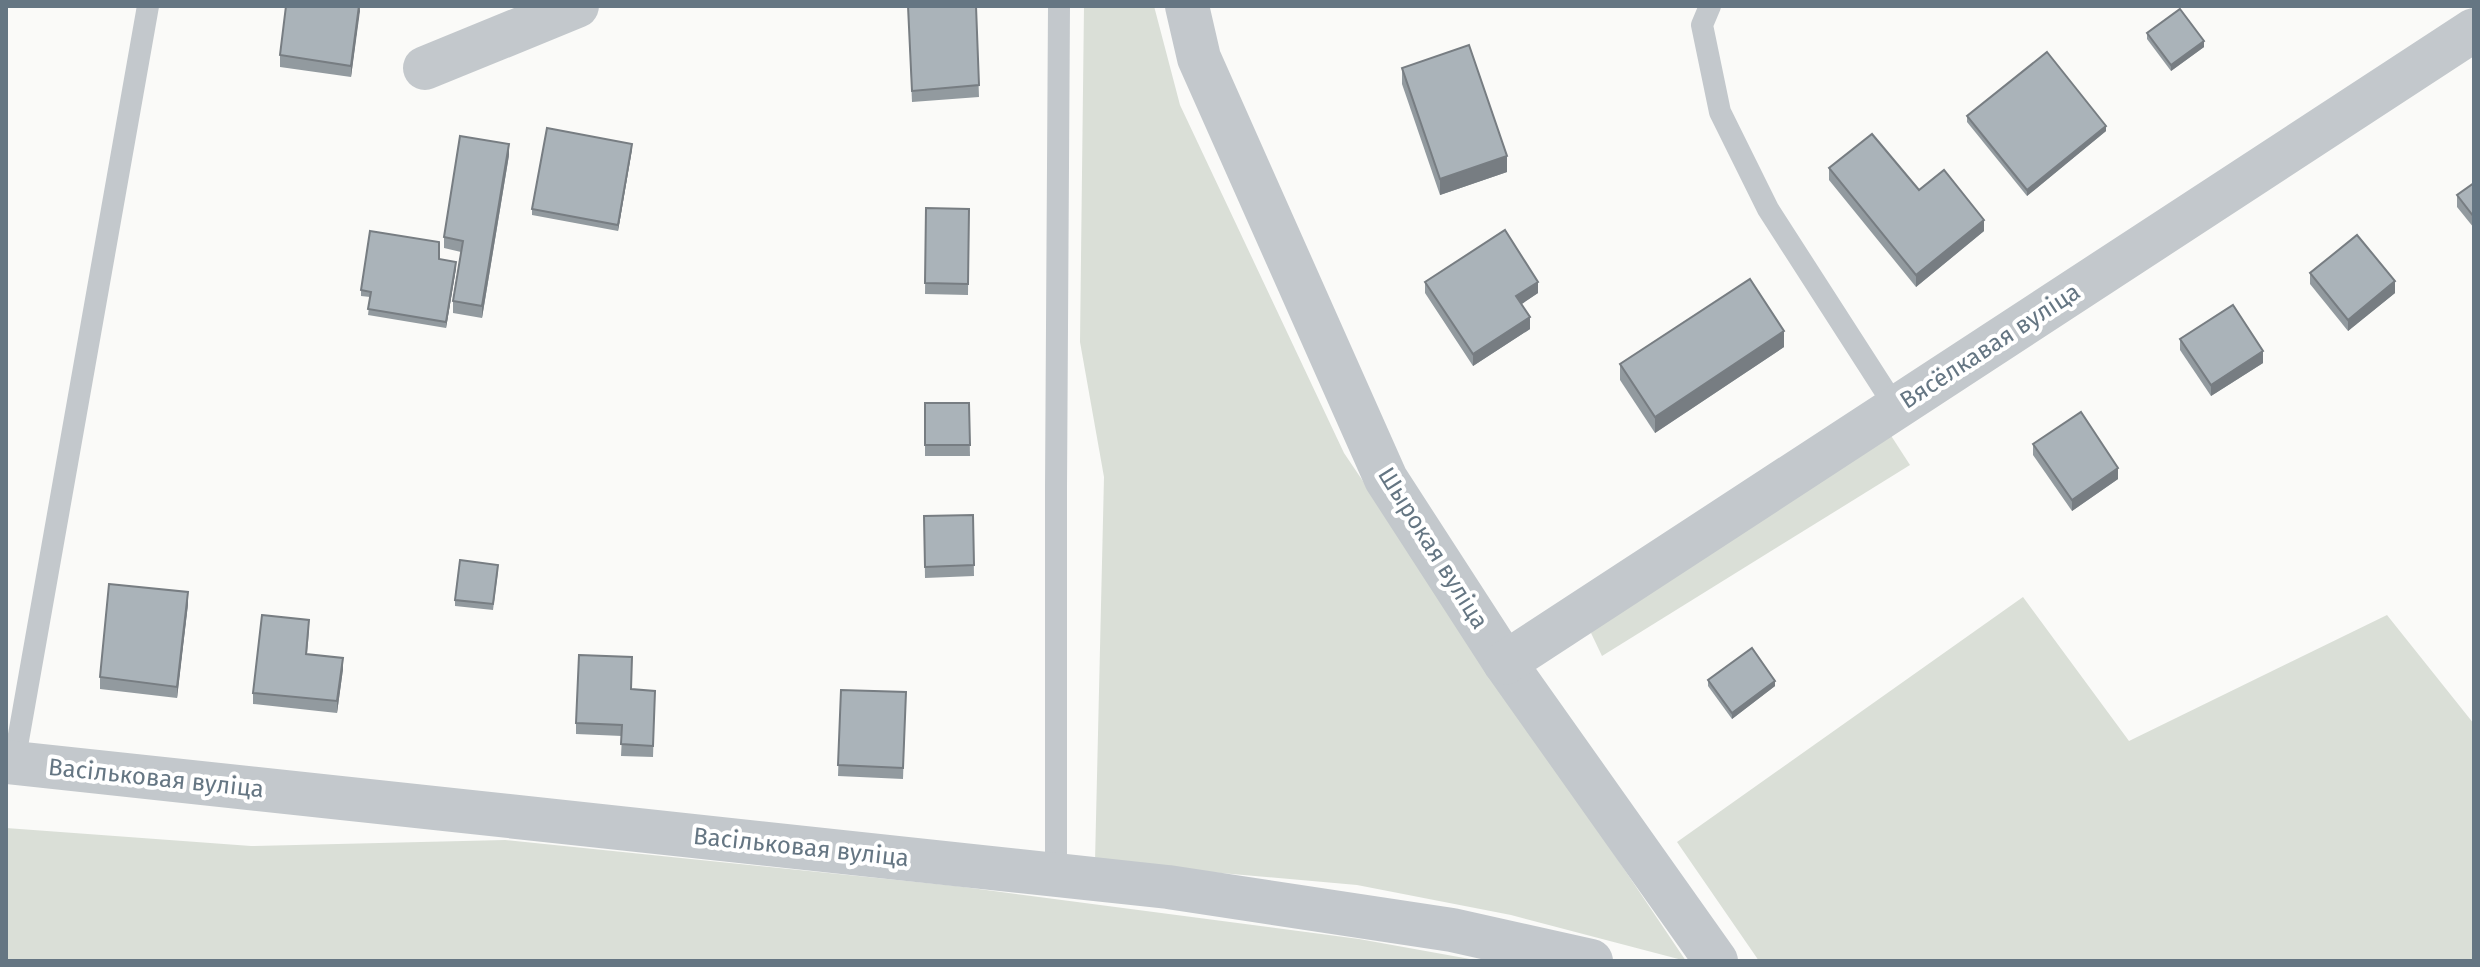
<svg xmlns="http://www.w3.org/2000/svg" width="2480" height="967" viewBox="0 0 2480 967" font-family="'Fira Sans',sans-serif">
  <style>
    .green { fill: #dadfd7 }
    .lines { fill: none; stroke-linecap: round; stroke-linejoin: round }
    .lane { stroke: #c3c8cc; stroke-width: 22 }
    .street { stroke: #c3c8cc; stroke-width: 44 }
    .wall { fill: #929a9f }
    .shaded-wall { fill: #777d82 }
    .building { fill: #aab3b9; stroke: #777d82; stroke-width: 2 }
    .labels { text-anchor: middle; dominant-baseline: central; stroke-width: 8; stroke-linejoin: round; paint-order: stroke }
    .street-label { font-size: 24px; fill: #657683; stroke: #fff }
  </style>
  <rect width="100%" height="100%" fill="#fafaf8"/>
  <g class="green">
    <polygon points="1084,6 1154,6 1180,105 1344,453 1686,961 1511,915 1357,885 1095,862 1104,477 1080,342"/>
    <polygon points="1888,431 1910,465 1602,656 1591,633 1613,608"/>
    <polygon points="2023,597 2129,741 2387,615 2474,724 2474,961 1759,961 1677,842"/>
    <polygon points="6,828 251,846 505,840 956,886 1359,939 1481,961 6,961"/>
  </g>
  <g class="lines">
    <g class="lane">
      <polyline points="1710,6 1702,25 1720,112 1768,209 1896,408"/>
      <polyline points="14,763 148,6"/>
      <polyline points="1056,875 1056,487 1059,6"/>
    </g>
    <g class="street">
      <polyline points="1187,6 1199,58 1386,479 1505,663 1716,961"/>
      <polyline points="425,68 577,6"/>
      <polyline points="1505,663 2474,30"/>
      <polyline points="6,762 1168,887 1452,930 1591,961"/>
    </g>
  </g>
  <g class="wall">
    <polygon points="360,6 351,77 280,67 280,55"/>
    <polygon points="908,6 976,6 979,97 912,102"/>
    <polygon points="2147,33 2204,47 2171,71 2147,39"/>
    <polygon points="1402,68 1507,172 1440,195 1402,84"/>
    <polygon points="1967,116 2106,131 2027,196 1967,122"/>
    <polygon points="632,149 618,231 532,215 532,209"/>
    <polygon points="509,155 482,318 453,313 453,301 461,252 444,248 444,237"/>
    <polygon points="1829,168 1919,190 1984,231 1916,287 1829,180"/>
    <polygon points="2474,183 2474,228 2457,207 2457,195"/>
    <polygon points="926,208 969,209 968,295 925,294"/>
    <polygon points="439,259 456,268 446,328 368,315 370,297 361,296 361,290"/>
    <polygon points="2310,273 2395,293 2348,331 2310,284"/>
    <polygon points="1425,282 1538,293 1521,304 1530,329 1473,366 1425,293"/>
    <polygon points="2180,339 2263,363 2211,396 2180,350"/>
    <polygon points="1784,347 1655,433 1620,380 1620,364"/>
    <polygon points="925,403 969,403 970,456 925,456"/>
    <polygon points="2033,444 2118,479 2072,511 2033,455"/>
    <polygon points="973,515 974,576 925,578 924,516"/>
    <polygon points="498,571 493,610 455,606 455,600"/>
    <polygon points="188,604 177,698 100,689 100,677"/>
    <polygon points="309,631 307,654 343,669 337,713 253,704 253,693"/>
    <polygon points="1708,680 1775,686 1732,719 1708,686"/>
    <polygon points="632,689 655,691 653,757 621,756 622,736 576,734 576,723"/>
    <polygon points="841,690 906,692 903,779 838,776"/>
  </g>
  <g class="shaded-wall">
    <polygon points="359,6 360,11 351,77 351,66"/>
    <polygon points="2204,41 2204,47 2171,71 2171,65"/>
    <polygon points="2106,126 2106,131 2027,196 2027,190"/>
    <polygon points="509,144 509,155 482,318 482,306"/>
    <polygon points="632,144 632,149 618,231 618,225"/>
    <polygon points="1507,156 1507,172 1440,195 1440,179"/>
    <polygon points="1984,220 1984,231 1916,287 1916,275"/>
    <polygon points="456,262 456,268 446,328 446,322"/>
    <polygon points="2395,281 2395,293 2348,331 2348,320"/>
    <polygon points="1538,282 1538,293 1516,308 1516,296"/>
    <polygon points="1530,317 1530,329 1473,366 1473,354"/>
    <polygon points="1784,331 1784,347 1655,433 1655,417"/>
    <polygon points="2263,351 2263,363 2211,396 2211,385"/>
    <polygon points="2118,468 2118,479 2072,511 2072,500"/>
    <polygon points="188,592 188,604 177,698 177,687"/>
    <polygon points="343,658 343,669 337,713 337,701"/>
    <polygon points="1775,681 1775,686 1732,719 1732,713"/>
  </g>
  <g class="building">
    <polygon points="286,6 359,6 351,66 280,55"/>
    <polygon points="908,6 976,6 979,85 912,91"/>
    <polygon points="2180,9 2204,41 2171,65 2147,33"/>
    <polygon points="1469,45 1507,156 1440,179 1402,68"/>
    <polygon points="2047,52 2106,126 2027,190 1967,116"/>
    <polygon points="547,128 632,144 618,225 532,209"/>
    <polygon points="1872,134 1919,190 1944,170 1984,220 1916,275 1829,168"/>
    <polygon points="460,136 509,144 482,306 453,301 463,241 444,237"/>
    <polygon points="2474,183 2474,217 2457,195"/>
    <polygon points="926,208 969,209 968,284 925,283"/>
    <polygon points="1505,230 1538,282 1516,296 1530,317 1473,354 1425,282"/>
    <polygon points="370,231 439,242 439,259 456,262 446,322 368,309 371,292 361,290"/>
    <polygon points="2357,235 2395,281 2348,320 2310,273"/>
    <polygon points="1750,279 1784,331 1655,417 1620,364"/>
    <polygon points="2233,305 2263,351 2211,385 2180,339"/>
    <polygon points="925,403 969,403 970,445 925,445"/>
    <polygon points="2081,412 2118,468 2072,500 2033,444"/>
    <polygon points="973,515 974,565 925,567 924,516"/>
    <polygon points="460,560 498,565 493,604 455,600"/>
    <polygon points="109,584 188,592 177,687 100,677"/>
    <polygon points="262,615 309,620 306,654 343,658 337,701 253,693"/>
    <polygon points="1752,648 1775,681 1732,713 1708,680"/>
    <polygon points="579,655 632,657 631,689 655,691 653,746 621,744 622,725 576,723"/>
    <polygon points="841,690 906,692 903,768 838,765"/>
  </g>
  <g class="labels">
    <g class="street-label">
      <text transform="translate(1990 346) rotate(-33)">Вясёлкавая вуліца</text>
      <text transform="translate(1433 548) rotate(58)">Шырокая вуліца</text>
      <text transform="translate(156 778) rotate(6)">Васільковая вуліца</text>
      <text transform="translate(801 847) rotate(6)">Васільковая вуліца</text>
    </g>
  </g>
  <rect width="2480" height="967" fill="none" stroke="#657683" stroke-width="16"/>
</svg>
